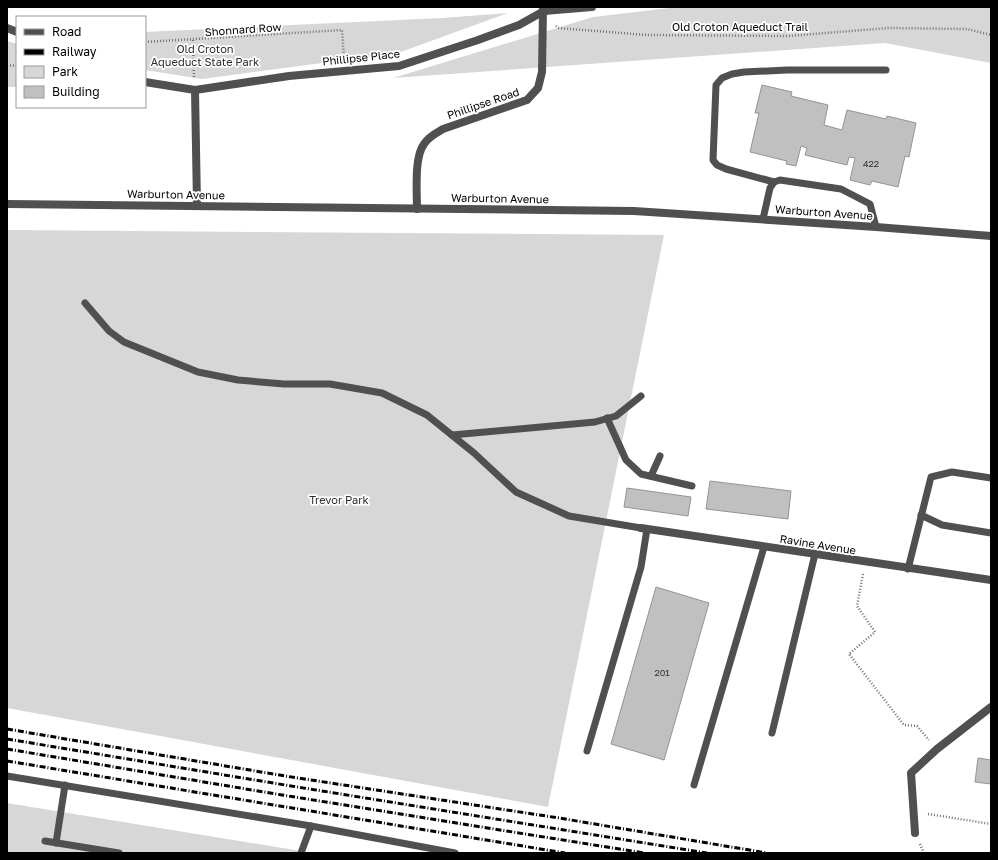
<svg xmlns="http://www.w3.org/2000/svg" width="998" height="860" viewBox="0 0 998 860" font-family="'Golos Text',sans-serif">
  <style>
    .green { fill: #d7d7d7 }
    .building { fill: #c0c0c0; stroke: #949494 }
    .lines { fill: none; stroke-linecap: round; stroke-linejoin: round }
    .path { stroke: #727272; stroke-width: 2.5; stroke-dasharray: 1 2; stroke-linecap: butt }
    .service { stroke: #505050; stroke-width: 7 }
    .minor { stroke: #505050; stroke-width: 8 }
    .tertiary { stroke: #505050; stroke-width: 8 }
    .rail { stroke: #000; stroke-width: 3; stroke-dasharray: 6 2 1 2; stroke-linecap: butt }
    .labels { text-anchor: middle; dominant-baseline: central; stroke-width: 3.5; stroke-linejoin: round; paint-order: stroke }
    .number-label { font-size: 9px; fill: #303030 }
    .street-label { font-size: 11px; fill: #000; stroke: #fff }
    .park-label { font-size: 11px; fill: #2e2e2e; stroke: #fff }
  </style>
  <rect width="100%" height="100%" fill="#fff"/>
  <g class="green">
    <polygon points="678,7 991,7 991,63 885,43 393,78 593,17"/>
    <polygon points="508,13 398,53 202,79 145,70 145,32 442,18"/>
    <polygon points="7,41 17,44 17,87 7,87"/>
    <polygon points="7,230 664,235 548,807 7,708"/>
    <polygon points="7,803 313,853 7,853"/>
  </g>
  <g class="building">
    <polygon points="762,85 792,92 791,96 828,105 824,125 842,130 847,110 886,119 887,116 916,123 909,157 905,156 898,187 872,181 870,185 850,180 855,158 849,157 847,165 805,155 807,148 801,146 796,166 786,164 787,161 750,152 759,113 755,113"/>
    <polygon points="710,481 791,491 788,519 706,509"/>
    <polygon points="627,488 691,497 688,516 624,507"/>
    <polygon points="656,587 709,603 664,760 611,744"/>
    <polygon points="991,757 991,784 975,782 978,758 991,760"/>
  </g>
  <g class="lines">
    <g class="path">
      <polyline points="556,26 558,28 647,35 788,36 888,28 967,29 991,35"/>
      <polyline points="193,40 194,78"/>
      <polyline points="145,42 342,30 344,58"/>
      <polyline points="7,66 17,65"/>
      <polyline points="863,574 857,606 875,632 849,654 904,725 917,726 929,740"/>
      <polyline points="928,814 991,824"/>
      <polyline points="920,844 924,853"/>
    </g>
    <g class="service">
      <polyline points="774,182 726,169 717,165 713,160 716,85 722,78 732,74 744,72 787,70 886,70"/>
      <polyline points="763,219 770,188 774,182 780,180 841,189 870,204 876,227"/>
      <polyline points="85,303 109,331 124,342 198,372 238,380 284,384 330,384 382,393 427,415 474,453 516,492 569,516 641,528"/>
      <polyline points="607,418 626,460 641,474 692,486"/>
      <polyline points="452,435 595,422 616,416 641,396"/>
      <polyline points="651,476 660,456"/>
      <polyline points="921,515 942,525 991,533"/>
      <polyline points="908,569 931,477 952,472 991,478"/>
      <polyline points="772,733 815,554"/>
      <polyline points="587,751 641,567 647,529"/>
      <polyline points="7,776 311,826 455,853"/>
      <polyline points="694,785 764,547"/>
      <polyline points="45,841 119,853"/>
      <polyline points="56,843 65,785"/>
      <polyline points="301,853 311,826"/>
    </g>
    <g class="minor">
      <polyline points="7,28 17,32"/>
      <polyline points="145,82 195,90 289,76 399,66 478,40 519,25 544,11 592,7"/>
      <polyline points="195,90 197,205"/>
      <path d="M417 209C417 192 414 157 424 144 428 137 436 133 443 129L527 100 538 88 542 72 543 7"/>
      <polyline points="641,528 991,580"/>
      <polyline points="915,833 911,773 937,749 991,707"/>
    </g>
    <polyline class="tertiary" points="7,204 634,211 876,227 991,236"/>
    <g class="rail">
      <polyline points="7,729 285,776 559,818 767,853"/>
      <polyline points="7,739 285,785 707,853"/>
      <polyline points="7,749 282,795 644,853"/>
      <polyline points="7,761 565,853"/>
    </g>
  </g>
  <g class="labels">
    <g class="number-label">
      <text x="871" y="163">422</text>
      <text x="662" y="672">201</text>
    </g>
    <g class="street-label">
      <text x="740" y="26">Old Croton Aqueduct Trail</text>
      <text transform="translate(243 29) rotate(-4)">Shonnard Row</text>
      <text transform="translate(361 57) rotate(-6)">Phillipse Place</text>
      <text transform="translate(483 103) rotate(-19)">Phillipse Road</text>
      <text transform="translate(176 194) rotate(1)">Warburton Avenue</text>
      <text transform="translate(500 198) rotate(1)">Warburton Avenue</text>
      <text transform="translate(824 212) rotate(4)">Warburton Avenue</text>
      <text transform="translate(818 544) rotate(9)">Ravine Avenue</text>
    </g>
    <g class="park-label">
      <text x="205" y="48">Old Croton<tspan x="205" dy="13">Aqueduct State Park</tspan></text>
      <text x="339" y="499">Trevor Park</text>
    </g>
  </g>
  <rect width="998" height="860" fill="none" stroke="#000000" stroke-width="16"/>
  <rect x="16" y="16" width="130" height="92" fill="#ffffff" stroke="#999999"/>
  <rect x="24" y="29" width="20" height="6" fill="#505050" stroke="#999999"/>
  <text x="52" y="36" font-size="12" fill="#000000">Road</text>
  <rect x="24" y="49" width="20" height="6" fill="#000000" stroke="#999999"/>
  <text x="52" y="56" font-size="12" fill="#000000">Railway</text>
  <rect x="24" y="66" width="20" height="12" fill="#d7d7d7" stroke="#999999"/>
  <text x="52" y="76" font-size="12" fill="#000000">Park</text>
  <rect x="24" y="86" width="20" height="12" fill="#c0c0c0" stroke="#999999"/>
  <text x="52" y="96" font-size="12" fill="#000000">Building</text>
</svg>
